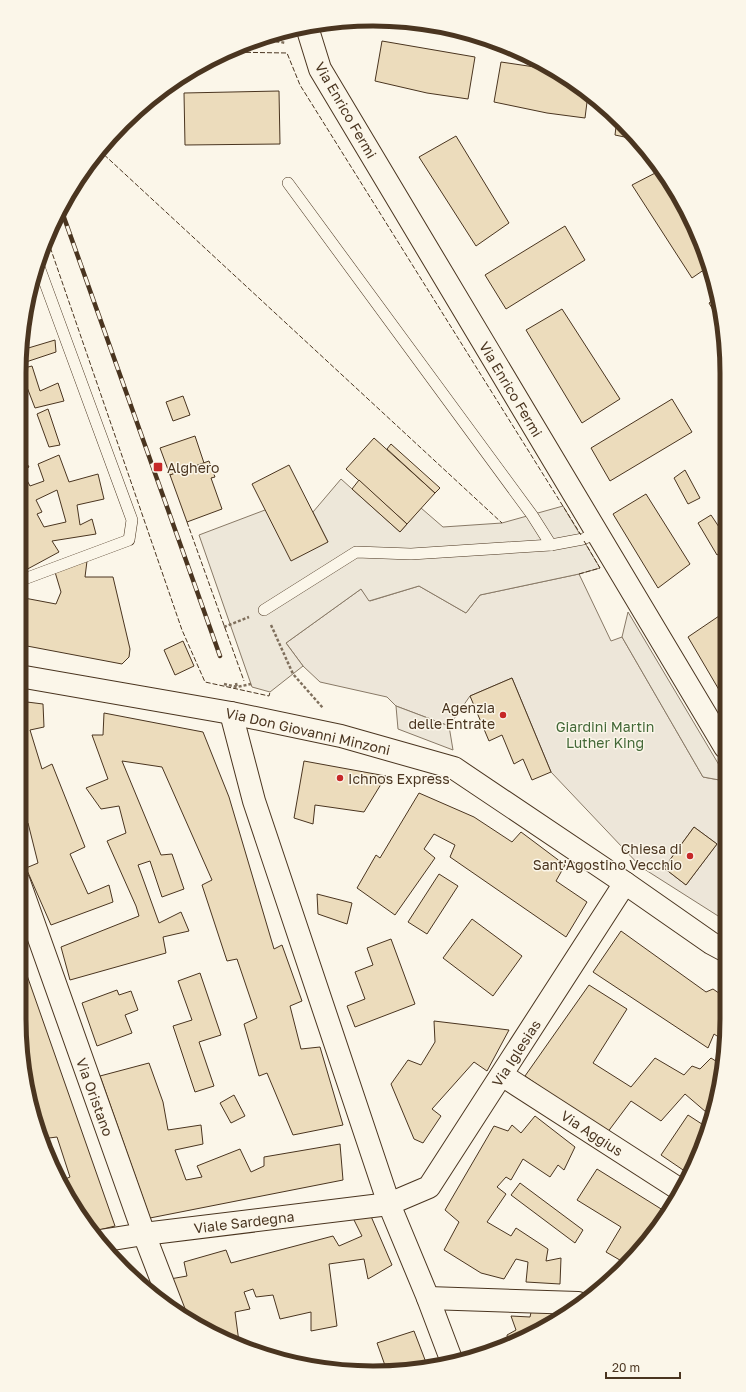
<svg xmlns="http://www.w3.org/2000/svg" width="746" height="1392" viewBox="0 0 746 1392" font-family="'Golos Text',sans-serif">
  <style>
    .green { fill: #ede6d9; stroke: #887966; fill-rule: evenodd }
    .parking { fill: #ede7d9; stroke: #887966 }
    .building { fill: #ecdcbc; stroke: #4a3520; fill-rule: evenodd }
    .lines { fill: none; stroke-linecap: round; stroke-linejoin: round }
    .service-casing { stroke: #4a3520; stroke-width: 12 }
    .minor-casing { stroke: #4a3520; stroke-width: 24 }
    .primary-casing { stroke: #4a3520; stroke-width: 24 }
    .path { stroke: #7f6f5c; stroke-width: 2.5; stroke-dasharray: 3 2; stroke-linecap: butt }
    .service { stroke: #fbf6e9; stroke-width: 11 }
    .minor { stroke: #fbf6e9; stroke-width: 22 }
    .primary { stroke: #fbf6e9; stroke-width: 22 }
    .rail-casing { stroke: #4a3520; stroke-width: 4.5 }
    .rail { stroke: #fbf6e9; stroke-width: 3; stroke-dasharray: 9; stroke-linecap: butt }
    .fence { stroke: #4a3520; stroke-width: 1; stroke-dasharray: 5 2; stroke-linecap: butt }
    .poi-dot { fill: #c62828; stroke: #fbf6e9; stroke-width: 1.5 }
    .labels { text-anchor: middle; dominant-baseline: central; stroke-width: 3; stroke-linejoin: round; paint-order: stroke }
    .street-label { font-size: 14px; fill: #4a3520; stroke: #fbf6e9 }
    .poi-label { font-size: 14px; fill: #4a3520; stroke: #fbf6e9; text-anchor: start }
    .park-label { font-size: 14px; fill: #436837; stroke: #fbf6e9 }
    .rim { fill: none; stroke: #4a3520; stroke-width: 5 }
  </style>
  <rect width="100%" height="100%" fill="#fbf6e9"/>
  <path class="green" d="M579 574 611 641 622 637 703 777 725 781 726 921 641 867 551 772 512 678 470 696 449 726 396 706 387 697 320 682 303 666 286 643 361 589 370 601 419 586 466 613 480 595ZM694 827 717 844 686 885 664 868Z"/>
  <g class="parking">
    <polygon points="341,479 400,532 421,508 443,527 502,523 563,506 600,568 579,574 480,595 466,613 419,586 369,601 361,589 286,643 303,666 270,692 252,687 199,535 265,510 328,542 313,512"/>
    <polygon points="628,612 725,775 725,781 703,777 622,637"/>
    <polygon points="396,706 449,726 453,750 398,729"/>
  </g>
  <g class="building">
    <polygon points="382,41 475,57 468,99 427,93 375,81"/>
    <polygon points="501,62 555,70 588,94 585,118 547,113 494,102"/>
    <polygon points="279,91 280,144 185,145 184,93"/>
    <polygon points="617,119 634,139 615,135"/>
    <polygon points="456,136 509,223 476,246 419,157"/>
    <polygon points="661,170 667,176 700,238 708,267 692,278 632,185"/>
    <polygon points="565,226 585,260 506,309 485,275"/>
    <polygon points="716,298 724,327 724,329 709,303"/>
    <polygon points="562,309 620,399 582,423 526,330"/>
    <polygon points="21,340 25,349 55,340 56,352 20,364"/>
    <polygon points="32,366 40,391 58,383 64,401 35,408 20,369"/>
    <polygon points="183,396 190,415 173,421 166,402"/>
    <polygon points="672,399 692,432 610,481 591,448"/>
    <polygon points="48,409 60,445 49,447 37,414"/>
    <polygon points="195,436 204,463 170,475 160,448"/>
    <polygon points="374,438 435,493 407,524 346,469"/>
    <polygon points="391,444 440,488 435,493 387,449"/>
    <path d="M20 452 29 467 22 471 30 486 44 481 38 464 59 455 69 482 98 474 104 499 77 505 80 525 92 519 96 534 52 541 59 552 22 572 20 567ZM57 490 66 522 44 527 37 514 42 512 36 500Z"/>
    <polygon points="209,461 215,477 211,478 222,509 187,522 170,475"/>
    <polygon points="289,465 328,542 291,561 252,484"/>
    <polygon points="685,470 700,498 688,504 674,478"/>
    <polygon points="359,480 407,524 400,532 352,489"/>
    <polygon points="646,494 690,564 658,588 613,514"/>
    <polygon points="711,515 725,536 725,550 717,555 698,523"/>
    <polygon points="87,561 85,577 113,577 130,649 129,657 122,664 27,646 19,625 19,597 56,604 61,592 55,572"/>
    <polygon points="719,616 725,626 725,700 688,637"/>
    <polygon points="183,641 194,666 175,675 164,650"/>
    <polygon points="512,678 551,772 532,780 523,759 514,764 502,735 489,741 470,696"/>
    <polygon points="19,701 43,704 44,727 30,730 42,769 52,764 85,847 70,854 88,894 109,885 113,902 51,925 26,868 38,863 28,823 19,822"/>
    <polygon points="104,713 203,732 229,797 274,949 282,945 302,1001 290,1006 301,1049 320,1047 343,1125 293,1135 267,1073 259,1076 244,1024 257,1018 237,959 227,961 202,885 212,880 162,767 122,761 161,855 172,854 184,889 162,897 150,861 138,865 159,923 181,912 189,931 163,937 166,953 70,980 61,947 139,916 136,906 107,841 126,833 119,806 101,809 86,788 108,779 92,735 103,735"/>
    <polygon points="304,761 386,776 364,812 315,805 313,824 294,818"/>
    <polygon points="419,793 474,817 512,842 521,832 565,865 556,881 587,902 566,937 450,857 455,845 434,834 424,849 435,858 395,915 357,888 376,855 380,858"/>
    <polygon points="694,827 717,844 686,885 664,868"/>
    <polygon points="439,874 458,886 427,934 408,922"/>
    <polygon points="317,894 352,903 347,924 318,914"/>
    <polygon points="472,919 522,956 493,996 443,958"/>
    <polygon points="621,931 706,992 713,989 726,998 726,1042 714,1034 708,1048 593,972"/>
    <polygon points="391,939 415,1004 355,1027 347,1006 365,999 355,972 373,965 367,948"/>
    <polygon points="19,953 23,964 115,1226 91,1232 63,1180 70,1177 57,1137 41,1139 38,1133 19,1019"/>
    <polygon points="200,973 221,1035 199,1042 214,1086 195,1092 173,1026 192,1020 178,981"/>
    <polygon points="589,985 627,1009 593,1063 631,1087 655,1058 684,1075 692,1066 700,1069 711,1058 722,1065 720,1080 715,1087 718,1090 715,1110 709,1106 706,1112 685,1094 661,1121 631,1101 607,1133 525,1076"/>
    <polygon points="117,990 119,995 131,991 138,1010 125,1015 132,1033 97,1046 82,1003"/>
    <polygon points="434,1021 509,1030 487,1071 474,1062 432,1109 441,1116 423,1143 414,1139 391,1084 408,1060 421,1065 435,1042"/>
    <polygon points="149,1063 163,1102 168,1130 201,1125 203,1144 175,1150 186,1180 202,1177 197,1166 240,1149 251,1172 264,1166 264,1157 340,1144 343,1180 150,1218 100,1076"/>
    <polygon points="234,1095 245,1116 231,1123 220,1103"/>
    <polygon points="688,1115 708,1128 689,1174 661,1155"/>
    <polygon points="535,1116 575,1147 564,1170 558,1165 550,1177 523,1159 511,1180 506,1177 497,1187 506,1194 487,1222 511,1236 516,1228 548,1249 546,1261 561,1258 560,1284 526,1282 528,1262 516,1259 504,1279 481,1273 444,1250 459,1222 445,1210 494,1126 508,1131 512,1125 521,1133"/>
    <polygon points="597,1169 666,1212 625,1263 606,1252 621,1227 577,1200"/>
    <polygon points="520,1183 583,1230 575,1243 511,1195"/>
    <polygon points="370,1214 392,1265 368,1279 364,1259 329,1264 337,1326 311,1331 311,1312 280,1319 273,1295 256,1297 253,1289 244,1292 250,1309 235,1312 239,1342 184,1317 170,1279 187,1276 184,1262 226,1250 231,1263 333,1236 339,1246 362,1236 353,1218"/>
    <polygon points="532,1308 555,1308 559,1314 509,1346 507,1335 516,1330 511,1316 530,1317"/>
    <polygon points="414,1331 427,1365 396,1372 387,1371 377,1343"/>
  </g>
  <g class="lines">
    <defs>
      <g id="service">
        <polyline points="288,183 532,515 551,545"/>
        <polyline points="19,581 129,540 132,520 38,264"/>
        <polyline points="264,610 356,552 411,554 551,545 583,539 597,533"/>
      </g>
      <g id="minor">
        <polyline points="307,27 320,69 725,747"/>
        <polyline points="231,713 254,801 389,1204 428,1298 451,1359"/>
        <polyline points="19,882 144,1234 174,1312"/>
        <polyline points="502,1075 682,1191"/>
        <polyline points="100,1241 144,1234 389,1204 429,1187 625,883"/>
        <polyline points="428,1298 578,1303"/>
      </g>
      <polyline id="primary" points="19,676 231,713 341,736 454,768 625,883 711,943 726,951"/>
    </defs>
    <use href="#service" class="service-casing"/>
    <use href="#minor" class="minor-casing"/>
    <use href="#primary" class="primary-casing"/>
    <g class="path">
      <polyline points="268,36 275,41 286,43"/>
      <polyline points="271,625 293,674 323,708"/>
      <polyline points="224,627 249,617"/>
      <polyline points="236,683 237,688"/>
      <polyline points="224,684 237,687 251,684"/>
    </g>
    <use href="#service" class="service"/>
    <use href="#minor" class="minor"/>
    <use href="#primary" class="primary"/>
    <defs>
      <polyline id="rail" points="61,209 220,656"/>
    </defs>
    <use href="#rail" class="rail-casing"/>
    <use href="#rail" class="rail"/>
    <g class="fence">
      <polyline points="225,52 287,53 300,85 581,535"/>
      <polyline points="99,150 502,523"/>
      <polyline points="48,241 182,630 205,682 269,696 270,692"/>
      <polyline points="187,522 244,681"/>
      <polyline points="579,574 600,568 584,541"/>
    </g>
  </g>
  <g class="poi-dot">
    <rect x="153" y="462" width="10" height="10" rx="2"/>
    <circle cx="503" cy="715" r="4"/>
    <circle cx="340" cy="778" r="4"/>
    <circle cx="690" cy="856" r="4"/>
  </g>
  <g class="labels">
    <g class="street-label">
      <text transform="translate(346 110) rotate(60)">Via Enrico Fermi</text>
      <text transform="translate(511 389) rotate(59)">Via Enrico Fermi</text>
      <text transform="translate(308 731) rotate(13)">Via Don Giovanni Minzoni</text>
      <text transform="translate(516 1053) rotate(-57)">Via Iglesias</text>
      <text transform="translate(95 1097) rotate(70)">Via Oristano</text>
      <text transform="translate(592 1133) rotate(33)">Via Aggius</text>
      <text transform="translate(244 1222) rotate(-7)">Viale Sardegna</text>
    </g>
    <g class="poi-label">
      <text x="167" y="467">Alghero</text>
      <text x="495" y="707" text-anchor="end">Agenzia<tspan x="495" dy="16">delle Entrate</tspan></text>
      <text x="348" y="778">Ichnos Express</text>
      <text x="682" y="848" text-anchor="end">Chiesa di<tspan x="682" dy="16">Sant'Agostino Vecchio</tspan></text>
    </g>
    <g class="park-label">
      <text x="605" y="726">Giardini Martin<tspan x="605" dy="16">Luther King</tspan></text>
    </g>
  </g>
  <path d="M0 0H746V1392H0ZM373 26H373A347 347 0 0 1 720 373V1019A347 347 0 0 1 373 1366H373A347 347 0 0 1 26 1019V373A347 347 0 0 1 373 26Z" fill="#fbf6e9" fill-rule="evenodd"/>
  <path class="rim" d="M373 26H373A347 347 0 0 1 720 373V1019A347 347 0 0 1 373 1366H373A347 347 0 0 1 26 1019V373A347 347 0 0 1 373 26Z"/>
  <path d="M606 1372v6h74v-6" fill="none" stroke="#4a3520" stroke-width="2"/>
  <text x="612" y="1372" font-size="12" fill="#4a3520" stroke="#fbf6e9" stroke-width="3" paint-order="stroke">20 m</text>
</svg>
